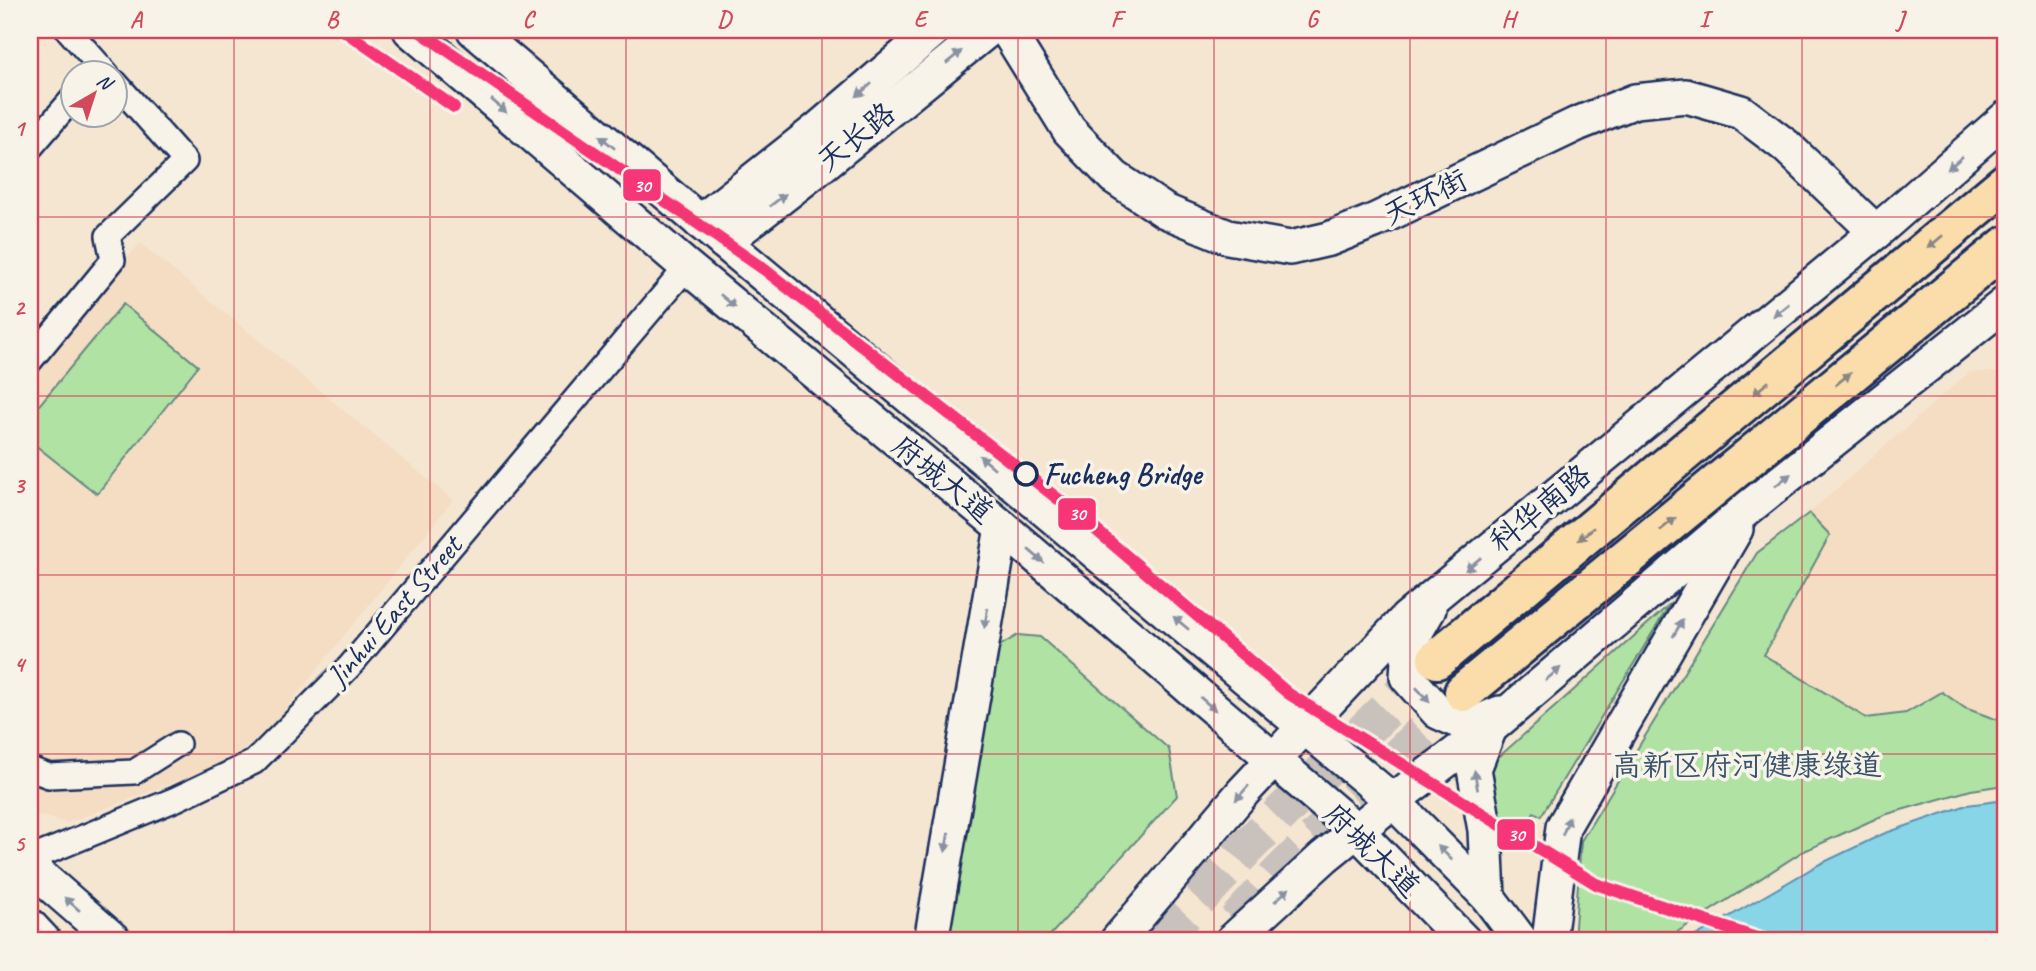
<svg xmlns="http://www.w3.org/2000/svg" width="2036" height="971" viewBox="0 0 2036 971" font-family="Caveat,'LXGW WenKai TC',sans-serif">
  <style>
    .built { fill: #f4ddc3 }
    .green { fill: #b0e2a3; stroke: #668880; stroke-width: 2 }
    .water { fill: #88d5e8; stroke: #5c93b1; stroke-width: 2 }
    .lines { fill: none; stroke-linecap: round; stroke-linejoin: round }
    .ferry { stroke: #365880; stroke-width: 2; stroke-dasharray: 9 7; stroke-linecap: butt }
    .highway-tunnel { stroke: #c9c1bb; stroke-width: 38; stroke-dasharray: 38 19; stroke-linecap: butt }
    .street-casing { stroke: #1b2f5e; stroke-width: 28 }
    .secondary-casing { stroke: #1b2f5e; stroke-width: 38 }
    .highway-casing { stroke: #1b2f5e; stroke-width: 44 }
    .street { stroke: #f7f3e8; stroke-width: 23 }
    .secondary { stroke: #f7f3e8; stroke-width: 33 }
    .highway { stroke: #faddab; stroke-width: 38 }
    .metro-1-casing { stroke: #f7f3e8; stroke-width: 18 }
    .metro-1 { stroke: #f63676; stroke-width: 12 }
    .oneway { fill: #8991a3 }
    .oneway2 { fill: #8a8684 }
    .grid { fill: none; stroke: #d1495b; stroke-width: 2; stroke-opacity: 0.55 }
    .stop-dot { fill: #f7f3e8; stroke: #1b2f5e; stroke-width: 3.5 }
    .labels { text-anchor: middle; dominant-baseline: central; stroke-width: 7; stroke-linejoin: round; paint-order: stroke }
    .street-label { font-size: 30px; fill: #1b2f5e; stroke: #f7f3e8 }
    .stop-label { font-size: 30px; font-weight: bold; fill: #1b2f5e; stroke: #f7f3e8; text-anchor: start }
    .park-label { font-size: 30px; fill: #39536c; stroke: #f7f3e8 }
    .line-badge { stroke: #f7f3e8; stroke-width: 2.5 }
    .badge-label { font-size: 19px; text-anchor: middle; font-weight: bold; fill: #fff }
    .neatline { fill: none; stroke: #d1495b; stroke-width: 2.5 }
    .grid-label { font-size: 23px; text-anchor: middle; font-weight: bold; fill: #d1495b }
  </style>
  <rect width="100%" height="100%" fill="#f5e6d2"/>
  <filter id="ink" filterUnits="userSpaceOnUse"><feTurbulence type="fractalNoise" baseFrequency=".0143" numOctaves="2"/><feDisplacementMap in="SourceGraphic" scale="14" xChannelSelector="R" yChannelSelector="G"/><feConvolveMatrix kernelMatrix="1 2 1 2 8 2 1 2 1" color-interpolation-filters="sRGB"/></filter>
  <g filter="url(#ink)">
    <g class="built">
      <polygon points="140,243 453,500 271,727 227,762 67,823 30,813 30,374"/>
      <polygon points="1969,372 2006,372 2006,723 1965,708 1942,692 1906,713 1866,718 1764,655 1830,535 1809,513"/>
    </g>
    <g class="green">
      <polygon points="123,304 198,366 97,494 30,441 30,416"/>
      <polygon points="1809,513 1830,535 1764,655 1866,718 1906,713 1942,692 1965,708 2006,723 2006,785 1971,790 1884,815 1802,852 1663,941 1574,941 1581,841 1757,553"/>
      <polygon points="1670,604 1541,816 1534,812 1523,830 1492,819 1492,763"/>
      <polygon points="1018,635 1040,637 1169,749 1177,796 1045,941 940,941 986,670 998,647"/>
    </g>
    <polygon class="water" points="2006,800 2006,941 1687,941 1818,865 1883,834 1967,805"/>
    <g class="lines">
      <polyline class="ferry" points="1960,941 1964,939 2006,936"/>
      <g class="highway-tunnel">
        <polyline points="1236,922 1279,874 1464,692"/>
        <polyline points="1159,941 1250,844 1437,659"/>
      </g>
      <defs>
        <g id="street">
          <polyline points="68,30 107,74"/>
          <polyline points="30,148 74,97"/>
          <polyline points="30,361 113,260 108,236 185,161 116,83"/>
          <polyline points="30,769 49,776 134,772 178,744"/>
          <polyline points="30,859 176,799 254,762 349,667 687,267"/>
        </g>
        <g id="secondary">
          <polyline points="410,30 687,267 1002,527 1357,831 1464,941"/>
          <polyline points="474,30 724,242 1393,801 1488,897 1521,941"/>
          <polyline points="1007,30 1069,130 1114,177 1165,211 1228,237 1290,248 1329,239 1374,221 1577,124 1635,101 1686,96 1741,112 1786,146 1876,232"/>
          <polyline points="700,222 818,129 934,30"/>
          <polyline points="724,242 816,170 988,30"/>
          <polyline points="1429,609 1409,644 1407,677 1438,712 1469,726 1500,713"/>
          <polyline points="30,867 115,941"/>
          <polyline points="1488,897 1485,830 1474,769 1490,728"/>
          <polyline points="30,926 44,941"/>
          <polyline points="931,941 1002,527"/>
          <polyline points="1117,941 1244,791 1406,619 1876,232 2006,118"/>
          <polyline points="1232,941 1324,857 1408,789 1490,728 1748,508 2006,303"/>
          <polyline points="1549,941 1563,827 1736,529"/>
        </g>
        <g id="highway">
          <polyline points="1437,659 2006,183"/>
          <polyline points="1464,692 2006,246"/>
        </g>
      </defs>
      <use href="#street" class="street-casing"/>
      <use href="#secondary" class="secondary-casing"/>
      <use href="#highway" class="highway-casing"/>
      <use href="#street" class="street"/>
      <use href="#secondary" class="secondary"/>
      <use href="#highway" class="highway"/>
      <defs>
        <g id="metro-1">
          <polyline points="343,30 454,107"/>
          <polyline points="418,30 765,270 1076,513 1289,694 1596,884 1765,941"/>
        </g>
      </defs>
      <use href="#metro-1" class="metro-1-casing"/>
      <use href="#metro-1" class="metro-1"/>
    </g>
    <defs><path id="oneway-solid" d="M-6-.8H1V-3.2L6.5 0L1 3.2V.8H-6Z" transform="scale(1.75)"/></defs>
    <g class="oneway">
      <use href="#oneway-solid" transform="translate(954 57) rotate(-39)"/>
      <use href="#oneway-solid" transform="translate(864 90) rotate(140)"/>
      <use href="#oneway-solid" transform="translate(499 106) rotate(41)"/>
      <use href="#oneway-solid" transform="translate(607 142) rotate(-140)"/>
      <use href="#oneway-solid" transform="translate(1955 163) rotate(139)"/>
      <use href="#oneway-solid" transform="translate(778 200) rotate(-38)"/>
      <use href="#oneway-solid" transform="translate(728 301) rotate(40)"/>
      <use href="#oneway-solid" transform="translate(1781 310) rotate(141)"/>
      <use href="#oneway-solid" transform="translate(987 462) rotate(-140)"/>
      <use href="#oneway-solid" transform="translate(1783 480) rotate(-38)"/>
      <use href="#oneway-solid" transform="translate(1036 556) rotate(41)"/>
      <use href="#oneway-solid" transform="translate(1473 564) rotate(141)"/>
      <use href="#oneway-solid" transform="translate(986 618) rotate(100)"/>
      <use href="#oneway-solid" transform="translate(1181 623) rotate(-140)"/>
      <use href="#oneway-solid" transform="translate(1678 628) rotate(-60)"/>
      <use href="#oneway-solid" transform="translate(1553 674) rotate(-40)"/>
      <use href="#oneway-solid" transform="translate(1423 695) rotate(48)"/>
      <use href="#oneway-solid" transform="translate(1208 704) rotate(41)"/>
      <use href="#oneway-solid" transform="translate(1476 780) rotate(-99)"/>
      <use href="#oneway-solid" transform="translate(1242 793) rotate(131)"/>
      <use href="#oneway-solid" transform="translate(1566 826) rotate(-69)"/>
      <use href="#oneway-solid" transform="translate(947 842) rotate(100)"/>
      <use href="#oneway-solid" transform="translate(1445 853) rotate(-135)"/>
      <use href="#oneway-solid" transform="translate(1282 895) rotate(-42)"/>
      <use href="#oneway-solid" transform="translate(72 904) rotate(-139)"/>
    </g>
    <g class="oneway2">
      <use href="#oneway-solid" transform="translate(1935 242) rotate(140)"/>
      <use href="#oneway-solid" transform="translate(1843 379) rotate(-39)"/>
      <use href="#oneway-solid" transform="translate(1761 388) rotate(140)"/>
      <use href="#oneway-solid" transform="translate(1668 524) rotate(-39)"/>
      <use href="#oneway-solid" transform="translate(1586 534) rotate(140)"/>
    </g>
  </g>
  <path class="grid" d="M234 30V941M430 30V941M626 30V941M822 30V941M1018 30V941M1214 30V941M1410 30V941M1606 30V941M1802 30V941M30 217H2006M30 396H2006M30 575H2006M30 754H2006"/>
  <circle class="stop-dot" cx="1026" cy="474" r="11"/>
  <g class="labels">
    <g class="street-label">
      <text transform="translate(856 137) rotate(-39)">天长路</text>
      <text transform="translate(1425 197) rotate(-26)">天环街</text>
      <text transform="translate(943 479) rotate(39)">府城大道</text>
      <text transform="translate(1540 508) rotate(-39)">科华南路</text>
      <text transform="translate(394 611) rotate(-49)">Jinhui East Street</text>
      <text transform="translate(1372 850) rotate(44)">府城大道</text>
    </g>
    <g class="stop-label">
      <text x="1044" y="474">Fucheng Bridge</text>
    </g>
    <g class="park-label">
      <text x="1747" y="765">高新区府河健康绿道</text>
    </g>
  </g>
  <g class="line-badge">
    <rect x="622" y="168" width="40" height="34" rx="7" fill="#f63676"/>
    <rect x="1057" y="497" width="40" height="34" rx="7" fill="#f63676"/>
    <rect x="1496" y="818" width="40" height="33" rx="7" fill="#f63676"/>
  </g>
  <g class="badge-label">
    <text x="642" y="192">30</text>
    <text x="1077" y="520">30</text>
    <text x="1516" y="841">30</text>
  </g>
  <rect width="2036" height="971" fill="none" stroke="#f7f3e8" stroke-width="77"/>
  <g transform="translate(94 94) rotate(39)"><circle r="33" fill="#f7f3e8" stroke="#9fa5b1" stroke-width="2"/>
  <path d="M0-5L12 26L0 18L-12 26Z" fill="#d1495b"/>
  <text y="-10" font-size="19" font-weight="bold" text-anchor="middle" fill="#1b2f5e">N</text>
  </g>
  <rect x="38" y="38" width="1959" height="894" class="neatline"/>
  <g class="grid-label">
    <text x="136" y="27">A</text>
    <text x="332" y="27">B</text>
    <text x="528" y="27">C</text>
    <text x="724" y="27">D</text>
    <text x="920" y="27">E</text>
    <text x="1116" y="27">F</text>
    <text x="1312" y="27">G</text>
    <text x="1508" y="27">H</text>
    <text x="1704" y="27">I</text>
    <text x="1900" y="27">J</text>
    <text x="19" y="136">1</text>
    <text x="19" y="315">2</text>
    <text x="19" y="493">3</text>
    <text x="19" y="672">4</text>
    <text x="19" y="851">5</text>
  </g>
</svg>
